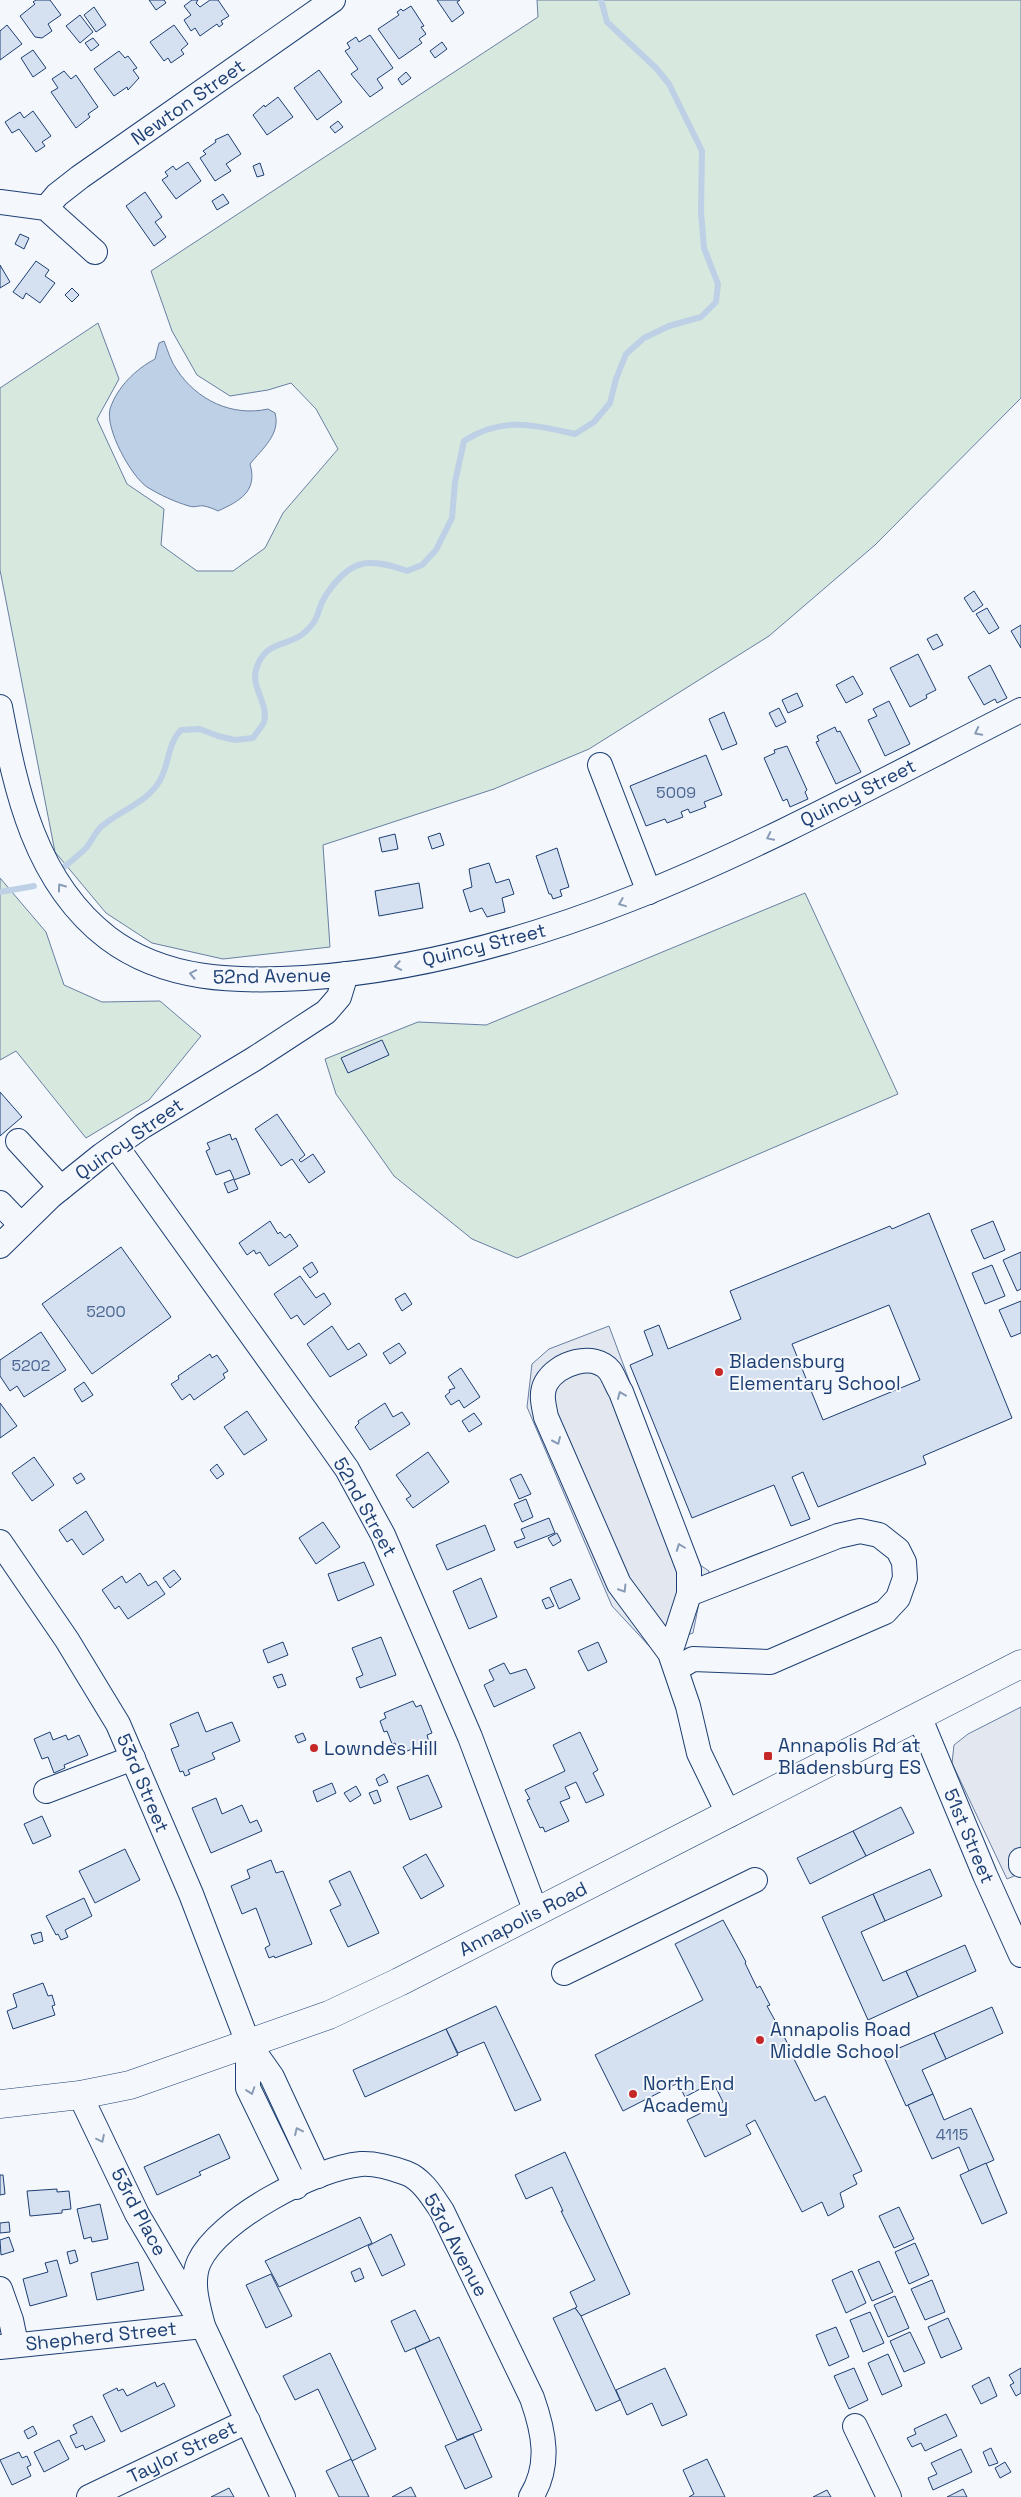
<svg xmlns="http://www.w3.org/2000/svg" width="1021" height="2497" viewBox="0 0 1021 2497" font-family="'Space Grotesk',sans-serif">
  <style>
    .green { fill: #d7e8df; stroke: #687fa3 }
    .parking { fill: #e3e8f0; stroke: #687fa3 }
    .water { fill: #bed0e5; stroke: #687fa3 }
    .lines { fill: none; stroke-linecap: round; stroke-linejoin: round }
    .stream { stroke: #bed0e5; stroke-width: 6 }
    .building { fill: #d5e0f0; stroke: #1d3f73; fill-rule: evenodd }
    .minor-casing { stroke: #1d3f73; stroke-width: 26 }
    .major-casing { stroke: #1d3f73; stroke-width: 29 }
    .minor { stroke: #f4f7fb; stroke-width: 24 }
    .major { stroke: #f4f7fb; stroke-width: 28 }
    .oneway { stroke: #889bb7 }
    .poi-dot { fill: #c62828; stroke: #f4f7fb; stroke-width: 2 }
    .labels { text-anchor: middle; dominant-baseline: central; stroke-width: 4; stroke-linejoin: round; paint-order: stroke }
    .number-label { font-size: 16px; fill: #4b6792 }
    .street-label { font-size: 19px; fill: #1d3f73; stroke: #f4f7fb }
    .poi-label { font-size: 19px; fill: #1d3f73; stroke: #f4f7fb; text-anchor: start }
  </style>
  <rect width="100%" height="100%" fill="#f4f7fb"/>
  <g class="green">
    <polygon points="537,0 1021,0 1021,398 875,545 769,636 589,749 494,789 323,845 330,947 223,959 152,943 106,913 55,852 0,570 0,388 98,323 119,379 97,419 127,484 164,509 161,545 197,571 233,571 265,548 283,513 338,449 316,409 291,383 268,390 230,396 197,375 172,331 151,271 538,17"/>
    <polygon points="0,878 46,932 64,985 102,1002 160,1001 201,1036 149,1100 86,1138 16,1051 0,1060"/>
    <polygon points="805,893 898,1094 517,1258 472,1239 394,1176 336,1094 325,1059 418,1022 486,1025"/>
  </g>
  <g class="parking">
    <polygon points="609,1326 697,1563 709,1571 704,1601 699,1603 693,1633 651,1648 612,1606 527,1407 532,1364 549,1349"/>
    <polygon points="1021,1707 1021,1873 1007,1879 952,1763 954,1745 968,1734"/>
  </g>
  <path class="water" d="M164 341C168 351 171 362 177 370 197 400 232 417 268 409L275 413C281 434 262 449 250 464 258 491 240 501 218 511 214 509 209 507 204 506 199 505 195 508 189 506 175 502 160 495 147 487 131 476 105 429 110 409 117 387 136 369 155 359L159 343Z"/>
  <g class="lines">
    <g class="stream">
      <path d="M63 868C70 862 79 855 86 848 92 841 95 832 102 826 120 811 143 804 157 785 170 768 166 745 181 730L200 729 218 736 235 740 253 738C256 733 262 727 264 722 269 704 251 688 256 670 264 640 288 647 304 633 323 616 315 611 326 595 350 559 368 557 407 571L422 565 436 550 452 518 455 482 464 441C502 416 533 425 575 434L594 422 610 403 616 379 626 354 644 338 669 326 701 317 716 302 718 284 704 248 701 212 702 151 669 84 656 68 607 22 601 0"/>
      <polyline points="0,892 34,886"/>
    </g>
  </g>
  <g class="building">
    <polygon points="36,0 50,0 61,15 48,24 52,31 42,38 35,37 20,16 35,4 33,2"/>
    <polygon points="149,0 164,0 166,3 156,10"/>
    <polygon points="192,0 198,0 196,3 200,7 210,0 218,0 229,16 221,21 223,24 219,27 217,24 200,36 195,28 191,31 184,20 191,15 184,6"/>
    <polygon points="437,0 460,0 457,2 464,13 452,22"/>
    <polygon points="411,6 424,26 421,27 426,34 419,39 422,43 399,59 378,29 399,15 397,12 401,9 403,11"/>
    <polygon points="94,7 106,25 96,32 84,15"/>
    <polygon points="80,15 93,32 80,43 66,26"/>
    <polygon points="7,25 22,44 0,60 0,31"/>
    <polygon points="174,25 188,44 181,50 184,54 171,63 168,58 164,61 150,42"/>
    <polygon points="370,35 393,68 377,79 383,88 370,97 351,74 358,69 345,51 350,48 347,43 356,37 359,42"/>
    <polygon points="93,38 99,45 91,51 85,43"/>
    <polygon points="442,42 447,49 435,58 430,51"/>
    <polygon points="33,50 46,68 33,77 21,58"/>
    <polygon points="119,51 125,58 128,56 137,68 133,70 139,78 128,90 127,87 114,96 94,69"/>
    <polygon points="319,70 342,102 317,120 294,88"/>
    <polygon points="64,71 71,79 76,75 98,107 88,114 90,117 76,128 51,92 58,88 52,79"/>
    <polygon points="406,72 411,78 402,85 398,79"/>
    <polygon points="278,97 293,117 267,135 253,115 264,105 265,107"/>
    <polygon points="33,111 51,136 42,142 45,146 36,152 19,129 12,133 5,122 20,112 24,118"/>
    <polygon points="338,121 343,127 335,133 330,127"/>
    <polygon points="228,134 241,154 226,164 231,171 215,181 200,158 206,154 203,151 216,142 215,140"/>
    <polygon points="188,162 201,181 176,199 162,180 168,176 165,172 173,166 176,170"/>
    <polygon points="260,163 264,175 257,177 253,166"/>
    <polygon points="145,192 162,217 155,222 166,237 154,246 126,206"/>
    <polygon points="223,194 229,203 217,210 212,201"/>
    <polygon points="20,234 29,238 24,249 15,244"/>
    <polygon points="36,261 49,270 45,276 55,283 40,303 26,293 23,299 13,292"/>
    <polygon points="0,265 10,282 0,288"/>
    <polygon points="72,288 79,295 72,302 65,295"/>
    <polygon points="974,591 983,605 973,612 964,598"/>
    <polygon points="987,608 999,628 989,634 976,614"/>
    <polygon points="1021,625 1021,648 1011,631"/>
    <polygon points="937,634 943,645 933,650 927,639"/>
    <polygon points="918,654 936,690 926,695 927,698 910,707 890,668"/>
    <polygon points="990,665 1007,698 997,703 995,699 984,705 968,677"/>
    <polygon points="853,676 863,694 846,703 836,685"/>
    <polygon points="797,693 803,706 788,713 782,700"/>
    <polygon points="889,701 910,744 885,756 868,720 877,716 873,709"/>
    <polygon points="779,708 786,722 776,727 769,713"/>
    <polygon points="724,712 737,744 722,750 709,719"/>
    <polygon points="835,727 837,732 840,731 861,772 836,784 816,742 819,741 817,736"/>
    <polygon points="787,746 807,790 805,792 808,799 790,807 787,799 783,801 764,758 775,753 774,750"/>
    <polygon points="706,755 722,795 704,802 706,807 690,813 688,809 681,812 683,817 667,823 665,819 646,826 630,786"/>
    <polygon points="440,833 444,845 432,849 428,837"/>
    <polygon points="395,834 398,849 382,852 379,838"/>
    <polygon points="557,848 569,887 560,890 562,896 553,899 551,894 549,894 536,856"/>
    <polygon points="489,863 496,883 509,879 514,894 502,898 505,912 487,917 482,908 470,912 463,890 472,887 469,869"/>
    <polygon points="419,883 423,908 379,916 375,891"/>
    <polygon points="382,1040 389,1055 348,1073 341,1058"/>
    <polygon points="0,1092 22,1117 0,1136"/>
    <polygon points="277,1114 305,1155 299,1160 301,1162 313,1154 325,1172 309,1183 292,1159 281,1166 255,1129"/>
    <polygon points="230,1134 232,1140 236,1138 250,1174 234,1180 238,1189 228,1193 224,1183 234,1179 230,1170 216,1175 206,1151 210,1149 207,1143"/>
    <path d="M929 1213 1012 1418 923 1456 926 1464 818 1507 803 1472 792 1477 810 1519 791 1526 774 1485 692 1518 630 1365 653 1355 644 1331 659 1325 668 1349 741 1319 730 1291 890 1226 892 1229ZM889 1305 920 1380 823 1420 792 1344Z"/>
    <polygon points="270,1221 278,1234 280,1232 285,1238 290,1234 298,1246 269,1266 260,1252 256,1254 254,1250 247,1255 239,1243"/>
    <polygon points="993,1221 1005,1250 984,1259 971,1230"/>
    <polygon points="121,1247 171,1317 92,1374 42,1304"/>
    <polygon points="1021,1252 1021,1289 1017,1291 1003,1260"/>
    <polygon points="312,1262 318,1272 310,1278 303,1268"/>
    <polygon points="992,1265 1005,1296 985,1304 972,1273"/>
    <polygon points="300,1276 316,1298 324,1293 331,1304 304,1325 297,1315 291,1319 274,1294"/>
    <polygon points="405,1293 412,1304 402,1311 395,1299"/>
    <polygon points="1021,1301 1021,1333 1011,1337 999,1310"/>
    <polygon points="332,1326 348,1350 359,1343 367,1355 330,1377 307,1344"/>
    <polygon points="41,1332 66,1370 24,1397 17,1386 10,1391 0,1376 0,1360"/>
    <polygon points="399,1343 406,1353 390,1364 383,1353"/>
    <polygon points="210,1354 212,1358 217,1355 228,1371 223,1374 225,1378 194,1400 190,1394 182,1400 171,1384 179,1379 178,1376"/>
    <polygon points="461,1368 480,1397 464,1408 459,1400 451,1405 445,1396 450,1392 449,1390 455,1388 448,1377"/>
    <polygon points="84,1382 93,1395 82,1402 74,1389"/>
    <polygon points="0,1403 17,1426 0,1438"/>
    <polygon points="385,1403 393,1417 402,1412 410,1424 370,1450 355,1427 359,1423 358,1421"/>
    <polygon points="247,1411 267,1440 244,1455 224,1427"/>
    <polygon points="474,1413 482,1424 469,1432 462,1421"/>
    <polygon points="428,1452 449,1482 413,1508 406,1499 411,1496 396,1475"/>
    <polygon points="34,1457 54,1485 32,1501 12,1473"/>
    <polygon points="217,1464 224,1474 217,1479 210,1470"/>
    <polygon points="81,1473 85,1479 77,1484 73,1478"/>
    <polygon points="521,1474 531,1494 519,1499 510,1479"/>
    <polygon points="526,1499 533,1517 522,1522 514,1504"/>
    <polygon points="86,1511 104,1540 83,1555 72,1539 67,1542 59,1530"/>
    <polygon points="549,1518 555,1533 517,1548 514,1542 525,1538 521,1529"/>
    <polygon points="323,1522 340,1547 316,1564 299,1538"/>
    <polygon points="485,1525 495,1550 447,1570 436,1545"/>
    <polygon points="557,1533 561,1541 553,1546 548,1538"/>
    <polygon points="364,1562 374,1585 338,1601 328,1574"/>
    <polygon points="174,1570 181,1579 170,1588 163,1578"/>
    <polygon points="140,1573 148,1586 156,1581 165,1594 128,1619 119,1606 115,1609 102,1590 122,1576 126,1583"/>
    <polygon points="481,1578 497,1617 469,1629 453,1591"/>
    <polygon points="571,1579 580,1599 559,1609 550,1588"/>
    <polygon points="549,1597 554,1606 546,1609 542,1600"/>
    <polygon points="381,1637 396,1675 360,1688 356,1678 363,1675 352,1648"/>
    <polygon points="283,1642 288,1655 268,1663 263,1650"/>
    <polygon points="598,1642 607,1662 588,1671 578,1651"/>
    <polygon points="504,1663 510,1674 526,1669 535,1688 494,1707 484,1685 494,1680 489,1670"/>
    <polygon points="282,1674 286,1685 278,1688 273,1677"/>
    <polygon points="413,1701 416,1707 421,1705 432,1733 427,1735 429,1742 400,1754 395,1743 392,1744 387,1731 384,1732 380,1721 386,1718 384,1713"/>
    <polygon points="198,1712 206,1732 232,1722 240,1741 212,1753 215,1759 188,1770 190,1774 185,1776 183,1771 180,1772 171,1749 179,1746 170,1724"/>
    <polygon points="50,1732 53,1740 66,1735 68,1740 79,1735 88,1755 64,1765 65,1768 54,1773 48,1757 42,1759 34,1739"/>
    <polygon points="580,1732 598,1770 593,1773 604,1795 586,1803 576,1782 565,1787 570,1798 560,1802 569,1821 545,1832 543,1827 540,1828 527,1800 530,1799 525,1790 565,1771 553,1745"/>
    <polygon points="303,1733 306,1740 298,1743 295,1736"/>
    <polygon points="384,1774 388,1782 379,1786 376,1779"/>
    <polygon points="428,1775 442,1807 410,1820 397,1787"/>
    <polygon points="332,1783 336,1793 317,1802 313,1791"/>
    <polygon points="356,1786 361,1795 350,1802 344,1793"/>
    <polygon points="377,1790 381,1801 374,1804 369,1793"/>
    <polygon points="216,1798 222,1814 242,1805 250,1823 257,1820 262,1831 211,1853 192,1808"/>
    <polygon points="901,1807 914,1833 866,1856 853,1831"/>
    <polygon points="42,1816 51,1836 33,1844 24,1824"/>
    <polygon points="853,1831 866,1856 810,1884 797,1858"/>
    <polygon points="125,1849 140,1880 95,1903 79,1871"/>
    <polygon points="426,1854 444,1886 421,1899 403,1867"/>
    <polygon points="271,1860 276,1873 283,1871 312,1944 275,1958 274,1956 269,1958 265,1948 270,1945 256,1908 242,1914 231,1886 250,1878 247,1870"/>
    <polygon points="930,1869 942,1896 885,1921 873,1894"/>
    <polygon points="350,1871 379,1933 348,1947 330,1910 341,1905 329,1881"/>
    <polygon points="873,1894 885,1921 861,1932 883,1981 906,1971 918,1997 868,2020 822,1917"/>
    <polygon points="84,1898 92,1916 65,1930 68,1937 61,1940 58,1934 56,1935 46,1916"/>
    <polygon points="723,1920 746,1962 745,1963 757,1988 760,1986 770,2005 767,2006 788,2044 787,2045 815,2101 825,2096 862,2171 853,2175 857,2184 840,2193 844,2207 828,2216 822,2202 802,2212 755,2120 746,2125 751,2134 705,2157 687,2120 723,2102 713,2082 685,2097 678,2083 623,2111 595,2055 703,2000 675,1944"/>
    <polygon points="41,1932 43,1941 34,1944 31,1935"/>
    <polygon points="965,1945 976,1971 918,1997 906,1971"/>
    <polygon points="43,1983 48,1996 52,1995 55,2005 52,2006 55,2015 13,2029 7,2011 17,2007 13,1994"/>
    <polygon points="496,2006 541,2100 515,2111 484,2042 458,2053 446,2029"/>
    <polygon points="992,2007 1003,2033 946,2059 934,2033"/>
    <polygon points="446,2029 458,2055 365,2097 353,2070"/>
    <polygon points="934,2033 946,2059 922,2070 933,2094 906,2106 883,2055"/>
    <polygon points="933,2094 944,2120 971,2108 994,2160 969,2171 959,2147 932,2159 908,2105"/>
    <polygon points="219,2134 230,2158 199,2172 201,2175 157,2195 144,2167"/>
    <polygon points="565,2152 630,2294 581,2316 575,2308 577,2307 570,2292 595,2280 561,2211 563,2211 552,2187 526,2199 515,2175"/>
    <polygon points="986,2163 1007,2213 982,2224 960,2175"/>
    <polygon points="0,2175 3,2175 5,2194 0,2195"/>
    <polygon points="57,2189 57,2192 69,2191 71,2209 62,2210 62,2213 30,2216 27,2191"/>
    <polygon points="100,2204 108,2239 92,2242 91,2237 84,2239 77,2209"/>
    <polygon points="899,2207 914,2239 894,2248 879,2216"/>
    <polygon points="360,2217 372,2243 279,2287 265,2261"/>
    <polygon points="9,2222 10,2232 0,2233 0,2223"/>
    <polygon points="391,2234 405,2265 382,2276 368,2246"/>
    <polygon points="9,2237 14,2251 1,2255 0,2240"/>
    <polygon points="915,2243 929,2275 909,2284 895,2252"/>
    <polygon points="75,2250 78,2261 70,2264 67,2252"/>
    <polygon points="57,2260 67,2296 30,2306 23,2279 48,2272 45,2263"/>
    <polygon points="879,2261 893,2292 872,2301 858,2270"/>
    <polygon points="138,2262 144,2290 97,2300 91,2273"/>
    <polygon points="360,2268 364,2278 355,2282 351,2272"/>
    <polygon points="852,2271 866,2303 846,2313 832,2280"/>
    <polygon points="271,2274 292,2316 266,2328 246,2285"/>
    <polygon points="932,2280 945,2312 925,2320 911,2289"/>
    <polygon points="895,2296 909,2328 888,2337 874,2305"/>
    <polygon points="575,2308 581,2316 620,2400 596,2411 553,2318"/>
    <polygon points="415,2310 430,2341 405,2352 391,2321"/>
    <polygon points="870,2312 884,2343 863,2352 850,2320"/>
    <polygon points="948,2318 962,2349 941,2358 928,2327"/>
    <polygon points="836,2327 849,2357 829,2366 816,2335"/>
    <polygon points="910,2332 925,2363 904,2372 890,2341"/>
    <polygon points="439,2337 482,2430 457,2440 415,2348"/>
    <polygon points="330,2353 376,2449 352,2461 318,2389 295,2400 283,2376"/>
    <polygon points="888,2354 902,2386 882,2395 868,2363"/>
    <polygon points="665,2368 687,2415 662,2426 652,2403 627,2415 616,2390"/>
    <polygon points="854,2368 868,2400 849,2409 834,2376"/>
    <polygon points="1021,2368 1021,2393 1016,2396 1010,2385 1014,2383 1009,2375"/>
    <polygon points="989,2377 997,2396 981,2404 972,2386"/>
    <polygon points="155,2382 157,2387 164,2383 175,2406 121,2432 103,2395 117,2388 118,2391 123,2389 127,2396"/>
    <polygon points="946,2414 957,2436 925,2451 921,2443 912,2447 907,2438 916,2434 914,2429"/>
    <polygon points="92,2416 105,2441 85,2450 83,2445 76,2448 70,2436 77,2433 73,2425"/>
    <polygon points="33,2426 37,2434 28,2439 24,2431"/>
    <polygon points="473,2434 492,2477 465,2489 445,2446"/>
    <polygon points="59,2440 69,2459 44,2472 34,2452"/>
    <polygon points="991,2448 998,2463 989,2466 983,2452"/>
    <polygon points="961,2449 972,2472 933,2490 928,2478 937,2474 931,2463"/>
    <polygon points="19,2452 22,2458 27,2456 31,2465 27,2467 31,2476 12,2485 0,2460"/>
    <polygon points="351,2459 352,2461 369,2497 339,2497 326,2471"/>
    <polygon points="707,2459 725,2497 689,2497 694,2494 683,2470"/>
    <polygon points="1005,2462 1011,2472 1000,2478 995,2468"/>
    <polygon points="411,2487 416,2497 392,2497"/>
    <polygon points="229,2488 234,2497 211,2497"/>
    <polygon points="963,2489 967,2497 947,2497"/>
    <polygon points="827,2490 831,2497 813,2497"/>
  </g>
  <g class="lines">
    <defs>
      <g id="minor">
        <polyline points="0,202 46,208 95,252"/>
        <polyline points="46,208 57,195 80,177 333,0"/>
        <path d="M0 707C16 791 35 882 108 938 165 981 236 982 304 978 564 961 794 825 1021 710"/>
        <polyline points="600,765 649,892"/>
        <polyline points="18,1141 61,1188"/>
        <polyline points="116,1146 323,1435 347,1469 383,1535 470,1737 536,1912"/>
        <polyline points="0,1203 21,1225"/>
        <polyline points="0,1246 51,1196 102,1155 143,1126 254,1059 326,1012 339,997 346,974"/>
        <polyline points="0,1542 67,1640 118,1724 191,1894 248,2043 272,2077 318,2176"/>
        <path d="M670 1653 689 1594V1570L621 1392C617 1386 614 1377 610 1371 594 1351 557 1363 546 1383 540 1394 544 1406 546 1417L619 1584 670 1653 688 1706 699 1753 729 1815"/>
        <polyline points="676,1669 693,1659 770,1662 885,1612 898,1598 905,1578 904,1562 898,1550 879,1535 860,1531 838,1536 689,1594"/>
        <polyline points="919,1716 985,1875 1021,1955"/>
        <polyline points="46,1791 133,1758"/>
        <polyline points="1021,1860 1021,1865"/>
        <polyline points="564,1973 755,1880"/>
        <polyline points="248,2043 248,2088 296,2187"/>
        <polyline points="0,2289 11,2320 16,2344"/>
        <polyline points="0,2347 203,2326 137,2214 80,2095"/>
        <polyline points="855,2426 889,2497"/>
        <polyline points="89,2497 248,2421"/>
        <path d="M283 2497 203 2326C198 2306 190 2282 199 2262 218 2220 315 2168 361 2164 375 2163 392 2168 406 2173 422 2179 432 2196 442 2211L532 2398C544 2432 551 2465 531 2497"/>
      </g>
      <polyline id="major" points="0,2104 80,2095 130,2085 329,2015 399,1982 1021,1664"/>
    </defs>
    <use href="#minor" class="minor-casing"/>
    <use href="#major" class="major-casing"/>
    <use href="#minor" class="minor"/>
    <use href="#major" class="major"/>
  </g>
  <defs><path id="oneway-chevron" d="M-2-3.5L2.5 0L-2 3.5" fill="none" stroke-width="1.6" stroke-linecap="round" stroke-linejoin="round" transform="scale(1.25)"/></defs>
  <g class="oneway">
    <use href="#oneway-chevron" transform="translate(978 732) rotate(153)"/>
    <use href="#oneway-chevron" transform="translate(770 837) rotate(154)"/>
    <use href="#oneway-chevron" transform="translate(61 887) rotate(-126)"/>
    <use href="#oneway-chevron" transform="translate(622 903) rotate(158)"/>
    <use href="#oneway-chevron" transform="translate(398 966) rotate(170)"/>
    <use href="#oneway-chevron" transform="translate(193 974) rotate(-169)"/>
    <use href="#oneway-chevron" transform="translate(621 1395) rotate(-113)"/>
    <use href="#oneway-chevron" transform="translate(557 1441) rotate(66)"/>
    <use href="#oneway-chevron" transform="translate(680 1547) rotate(-111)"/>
    <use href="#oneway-chevron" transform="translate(623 1589) rotate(58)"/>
    <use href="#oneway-chevron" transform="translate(251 2091) rotate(71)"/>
    <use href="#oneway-chevron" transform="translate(298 2131) rotate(-115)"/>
    <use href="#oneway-chevron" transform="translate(101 2139) rotate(64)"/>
  </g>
  <g class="poi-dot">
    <circle cx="719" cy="1372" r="5"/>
    <circle cx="314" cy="1748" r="5"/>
    <rect x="763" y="1751" width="10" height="10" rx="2.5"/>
    <circle cx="760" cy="2040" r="5"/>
    <circle cx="633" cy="2094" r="5"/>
  </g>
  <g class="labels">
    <g class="number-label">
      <text x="676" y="792">5009</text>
      <text x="106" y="1311">5200</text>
      <text x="31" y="1365">5202</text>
      <text x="952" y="2134">4115</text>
    </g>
    <g class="street-label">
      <text transform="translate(188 102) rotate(-35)">Newton Street</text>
      <text transform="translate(858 793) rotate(-27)">Quincy Street</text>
      <text transform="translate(484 945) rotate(-14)">Quincy Street</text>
      <text transform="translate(272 976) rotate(-1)">52nd Avenue</text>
      <text transform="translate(129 1139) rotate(-35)">Quincy Street</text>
      <text transform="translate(365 1507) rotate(61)">52nd Street</text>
      <text transform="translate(143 1783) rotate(67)">53rd Street</text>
      <text transform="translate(969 1836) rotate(67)">51st Street</text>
      <text transform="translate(523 1919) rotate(-27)">Annapolis Road</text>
      <text transform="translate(139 2212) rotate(62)">53rd Place</text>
      <text transform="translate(456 2245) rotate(62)">53rd Avenue</text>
      <text transform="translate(101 2336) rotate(-6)">Shepherd Street</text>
      <text transform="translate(182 2452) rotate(-26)">Taylor Street</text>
    </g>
    <g class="poi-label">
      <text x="729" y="1361">Bladensburg<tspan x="729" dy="22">Elementary School</tspan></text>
      <text x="778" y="1745">Annapolis Rd at<tspan x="778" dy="22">Bladensburg ES</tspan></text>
      <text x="324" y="1748">Lowndes Hill</text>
      <text x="770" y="2029">Annapolis Road<tspan x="770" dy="22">Middle School</tspan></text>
      <text x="643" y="2083">North End<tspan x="643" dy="22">Academy</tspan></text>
    </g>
  </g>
</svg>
